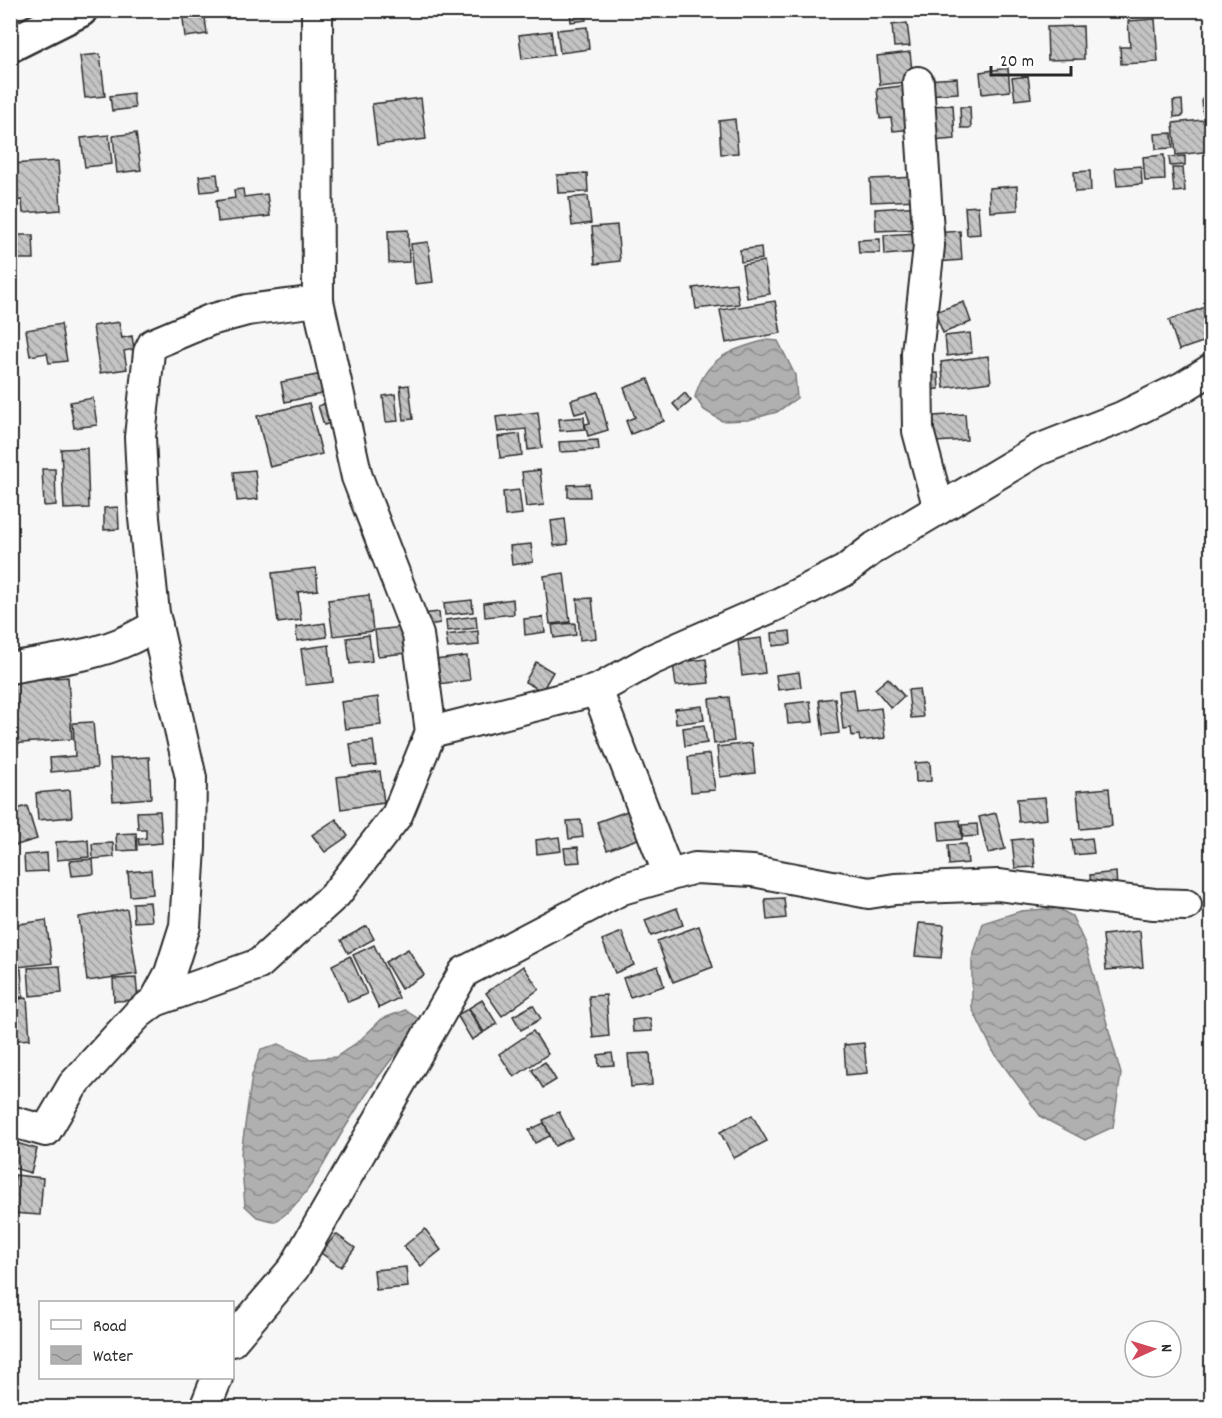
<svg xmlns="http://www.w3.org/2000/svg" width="1222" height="1418" viewBox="0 0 1222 1418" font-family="Dekko,sans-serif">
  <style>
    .water { fill: url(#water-waves); stroke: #7b7b7b; stroke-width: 1.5 }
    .building { fill: url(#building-back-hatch); stroke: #2b2b2b; stroke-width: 1.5 }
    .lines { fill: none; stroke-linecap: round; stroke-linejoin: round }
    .street-casing { stroke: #2b2b2b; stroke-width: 34 }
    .secondary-casing { stroke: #2b2b2b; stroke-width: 38 }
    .street { stroke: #fff; stroke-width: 30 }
    .secondary { stroke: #fff; stroke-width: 33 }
  </style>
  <defs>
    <pattern id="water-waves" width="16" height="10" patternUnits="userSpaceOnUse" patternTransform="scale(1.5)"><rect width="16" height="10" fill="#b0b0b0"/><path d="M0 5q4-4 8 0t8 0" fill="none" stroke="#8f8f8f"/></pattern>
    <pattern id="building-back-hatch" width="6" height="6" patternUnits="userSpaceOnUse" patternTransform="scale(1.5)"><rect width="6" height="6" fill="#c4c4c4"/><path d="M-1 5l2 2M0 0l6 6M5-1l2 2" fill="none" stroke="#9f9f9f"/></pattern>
  </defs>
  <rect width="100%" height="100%" fill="#f7f7f7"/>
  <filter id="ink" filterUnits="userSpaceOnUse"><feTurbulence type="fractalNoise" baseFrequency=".0167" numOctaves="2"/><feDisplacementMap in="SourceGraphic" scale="12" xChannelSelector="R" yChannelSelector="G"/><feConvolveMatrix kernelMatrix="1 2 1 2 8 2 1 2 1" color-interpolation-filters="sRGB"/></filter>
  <g filter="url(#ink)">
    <g class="water">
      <path d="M767 340 778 341 795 375 797 398 777 412 748 420 722 421 704 410 695 397C705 358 731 349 767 340Z"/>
      <polygon points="1057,908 1072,916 1085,944 1121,1074 1113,1127 1085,1140 1041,1117 993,1051 972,1008 972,960 983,923 1021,911"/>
      <path d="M405 1010 423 1022C394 1053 370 1087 348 1123 325 1158 311 1198 275 1222L257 1217 245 1206 241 1154 252 1075 261 1049 279 1044 310 1059 336 1057 359 1041 382 1019Z"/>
    </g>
    <g class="building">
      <polygon points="182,10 204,10 207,34 185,37"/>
      <polygon points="570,10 585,10 586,20 571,22"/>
      <polygon points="1007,10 1027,10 1027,15 1007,17"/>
      <polygon points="1122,10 1156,10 1156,15 1122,17"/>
      <polygon points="1155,19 1158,62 1121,64 1120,47 1130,47 1128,21"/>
      <polygon points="907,23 910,46 894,47 892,25"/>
      <polygon points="1083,26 1084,59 1048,60 1047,27"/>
      <polygon points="587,27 589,49 560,53 557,30"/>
      <polygon points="551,31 554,55 522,59 519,35"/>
      <polygon points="910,52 913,81 880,85 877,56"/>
      <polygon points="100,54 105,96 85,98 80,56"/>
      <polygon points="1008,68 1010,91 982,94 980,72"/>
      <polygon points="1028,76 1031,98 1015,100 1012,78"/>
      <polygon points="957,78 958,93 925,95 924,80"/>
      <polygon points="909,85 914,129 893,131 891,118 880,119 877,89"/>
      <polygon points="133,93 135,108 112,111 110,96"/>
      <polygon points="421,98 426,139 377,145 372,104"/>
      <polygon points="1202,99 1211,100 1211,114 1203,114"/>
      <polygon points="1182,100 1183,116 1174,117 1173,101"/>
      <polygon points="953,105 955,139 931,141 929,106"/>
      <polygon points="960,107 970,107 971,128 961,128"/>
      <polygon points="735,119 738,153 721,154 719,121"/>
      <polygon points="1212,119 1212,151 1176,155 1173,123"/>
      <polygon points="136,133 141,170 117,173 113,136"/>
      <polygon points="1172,133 1173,148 1156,149 1155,134"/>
      <polygon points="109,135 112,164 85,167 81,138"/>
      <polygon points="1164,155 1165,180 1145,181 1143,157"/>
      <polygon points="1185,156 1185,165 1170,166 1169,157"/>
      <polygon points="58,161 61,210 23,213 22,200 10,201 10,164"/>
      <polygon points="1141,166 1142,184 1117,186 1115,168"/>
      <polygon points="1172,168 1183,168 1185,191 1174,192"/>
      <polygon points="1090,171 1091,191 1075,192 1074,172"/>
      <polygon points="587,173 588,192 558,193 557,175"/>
      <polygon points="217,174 219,190 201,192 199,176"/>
      <polygon points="918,177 919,200 871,202 870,179"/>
      <polygon points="1017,186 1018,210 990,212 989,188"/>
      <polygon points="243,189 244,197 267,194 270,216 218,222 216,201 235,198 234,190"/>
      <polygon points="588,196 591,223 572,226 569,198"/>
      <polygon points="922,206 923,229 876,231 875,209"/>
      <polygon points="978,206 980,234 967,235 965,207"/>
      <polygon points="617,225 620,261 595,264 592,227"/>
      <polygon points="408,230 409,262 389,263 388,231"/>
      <polygon points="960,231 962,260 937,262 935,233"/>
      <polygon points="918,233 919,252 885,255 884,235"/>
      <polygon points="10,235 33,235 34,259 10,259"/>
      <polygon points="880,239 880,253 859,253 858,240"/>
      <polygon points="428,242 433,282 415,284 411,244"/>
      <polygon points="761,247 762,259 741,262 740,250"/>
      <polygon points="764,261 770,294 747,298 742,265"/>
      <polygon points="736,283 739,304 696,309 693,288"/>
      <polygon points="775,301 781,333 726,343 720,310"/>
      <polygon points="964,302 971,322 943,333 935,312"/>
      <polygon points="1211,305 1212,339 1179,350 1169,320"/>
      <polygon points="119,322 122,338 132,336 134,349 124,351 127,369 100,373 93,326"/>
      <polygon points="61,324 67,361 49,363 47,353 30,356 26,330"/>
      <polygon points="970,333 972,353 947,356 945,336"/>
      <polygon points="988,356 991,382 944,388 941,362"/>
      <polygon points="938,373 939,389 925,390 924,374"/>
      <polygon points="322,374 326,393 285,402 281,382"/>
      <polygon points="648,379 664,421 631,434 626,421 635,417 624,388"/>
      <polygon points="409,385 413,419 404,420 400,386"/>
      <polygon points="598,392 608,430 588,436 585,424 590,423 586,411 575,414 571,400"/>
      <polygon points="685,393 691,401 679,411 673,404"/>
      <polygon points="395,394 398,421 386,422 383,396"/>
      <polygon points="93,398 97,425 74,428 70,402"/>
      <polygon points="335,400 341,420 324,425 318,406"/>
      <polygon points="309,403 322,454 270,467 257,416"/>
      <polygon points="538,412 542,448 528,450 526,429 498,432 496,417"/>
      <polygon points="965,414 967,440 935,442 933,416"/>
      <polygon points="584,417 585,429 560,431 559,419"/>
      <polygon points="520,434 522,455 500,458 498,437"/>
      <polygon points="598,440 599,450 560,452 559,442"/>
      <polygon points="87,448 89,508 64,509 61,449"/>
      <polygon points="42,469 55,469 56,505 44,506"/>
      <polygon points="255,470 258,499 237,501 234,472"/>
      <polygon points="540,470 544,505 526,507 522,472"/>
      <polygon points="589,484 590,497 568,497 568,485"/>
      <polygon points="519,490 522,514 505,516 503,492"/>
      <polygon points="118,507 119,529 104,530 104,508"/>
      <polygon points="565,519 568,544 554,546 551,521"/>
      <polygon points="531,544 533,562 512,565 510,546"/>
      <polygon points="316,568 318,590 298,592 301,620 278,623 272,573"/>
      <polygon points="564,573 570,622 550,624 544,576"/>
      <polygon points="369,595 373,631 333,636 328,600"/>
      <polygon points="592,598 596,638 580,640 577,599"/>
      <polygon points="513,599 514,614 485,617 484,603"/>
      <polygon points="472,600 473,612 445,615 444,603"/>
      <polygon points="439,612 440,623 422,626 421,614"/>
      <polygon points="476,616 477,628 447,631 446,620"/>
      <polygon points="543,617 545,632 525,635 524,619"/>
      <polygon points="325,623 327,637 297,641 296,627"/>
      <polygon points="575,623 576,635 554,638 552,625"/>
      <polygon points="404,627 407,653 378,656 375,630"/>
      <polygon points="478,631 479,645 448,648 446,635"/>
      <polygon points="790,631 791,644 773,646 772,633"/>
      <polygon points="369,635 372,661 350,664 347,638"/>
      <polygon points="761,638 765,673 742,676 738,641"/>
      <polygon points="329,645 333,682 306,685 301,649"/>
      <polygon points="467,656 470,680 438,684 435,660"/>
      <polygon points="706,659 709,683 676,686 673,663"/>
      <polygon points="536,662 553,672 542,691 525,682"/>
      <polygon points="799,672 801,687 778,690 776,675"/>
      <polygon points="68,677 72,739 10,744 10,681"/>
      <polygon points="888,678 904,696 891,708 875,689"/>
      <polygon points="854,689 857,711 881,708 885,738 860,741 859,735 852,736 851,728 843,729 839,691"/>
      <polygon points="919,689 923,717 911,718 908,690"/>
      <polygon points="378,697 381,725 345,729 341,702"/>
      <polygon points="729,697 734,741 714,744 709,699"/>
      <polygon points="835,698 839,733 823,735 819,700"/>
      <polygon points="810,701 813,722 788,724 786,704"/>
      <polygon points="702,706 704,720 676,724 675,709"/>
      <polygon points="93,722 97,768 51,772 50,758 75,756 73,723"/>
      <polygon points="704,725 707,743 685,746 683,728"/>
      <polygon points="373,741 376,765 353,767 350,744"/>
      <polygon points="752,743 755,773 720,777 717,747"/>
      <polygon points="710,754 715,790 691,792 688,757"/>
      <polygon points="149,757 151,798 113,801 110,759"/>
      <polygon points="930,762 931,781 916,782 915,763"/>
      <polygon points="380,771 384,803 341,809 337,777"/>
      <polygon points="1109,788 1112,826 1080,829 1077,791"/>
      <polygon points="70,790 72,817 38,820 36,793"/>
      <polygon points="1045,797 1047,819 1019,822 1017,799"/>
      <polygon points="27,806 37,839 10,847 10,811"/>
      <polygon points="636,808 646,836 607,850 597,822"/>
      <polygon points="160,811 162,843 139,845 138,839 146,838 146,829 138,829 137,812"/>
      <polygon points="996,813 1005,849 988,853 979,817"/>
      <polygon points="336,819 348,836 325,852 312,835"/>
      <polygon points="581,820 583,837 569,839 567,821"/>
      <polygon points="960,820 962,839 940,841 938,822"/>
      <polygon points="977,824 978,836 963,837 962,825"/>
      <polygon points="136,833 137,850 117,851 116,834"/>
      <polygon points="559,837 561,851 537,854 536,840"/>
      <polygon points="1032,838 1035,867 1015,868 1012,840"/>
      <polygon points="1092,838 1094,853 1074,855 1072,840"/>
      <polygon points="88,840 89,857 57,860 56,842"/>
      <polygon points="113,843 114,857 93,859 92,844"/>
      <polygon points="966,844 968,863 949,865 948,845"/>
      <polygon points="578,847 580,862 566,863 564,848"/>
      <polygon points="47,853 48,871 25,872 24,855"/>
      <polygon points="93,859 94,874 72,876 70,861"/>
      <polygon points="151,870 153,894 130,896 128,872"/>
      <polygon points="1116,872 1117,889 1092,891 1090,875"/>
      <polygon points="784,898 786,918 767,920 765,899"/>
      <polygon points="150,902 152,921 134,922 133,903"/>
      <polygon points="677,908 683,925 651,936 645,920"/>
      <polygon points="127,909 137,974 87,981 79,917"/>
      <polygon points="46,920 52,963 18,967 13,925"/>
      <polygon points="919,923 944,925 941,958 915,956"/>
      <polygon points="367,926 374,939 348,953 341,940"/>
      <polygon points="699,926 713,967 673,982 657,941"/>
      <polygon points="1140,931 1143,967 1106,970 1103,935"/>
      <polygon points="622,932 634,965 615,973 602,940"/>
      <polygon points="374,945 399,998 379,1008 353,955"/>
      <polygon points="408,949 424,975 401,989 385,962"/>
      <polygon points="350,956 367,994 348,1002 332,965"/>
      <polygon points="60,966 62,993 30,996 28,968"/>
      <polygon points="523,966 539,989 502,1016 486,993"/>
      <polygon points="658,966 664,986 630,997 623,978"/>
      <polygon points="21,969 23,997 10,998 10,970"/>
      <polygon points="136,978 138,1000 114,1001 113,979"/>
      <polygon points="606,995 609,1036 593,1038 589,996"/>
      <polygon points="27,998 30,1039 10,1041 10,1000"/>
      <polygon points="482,1000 497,1024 484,1032 469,1008"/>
      <polygon points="533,1005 541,1019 521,1030 513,1016"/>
      <polygon points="468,1009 483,1033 472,1040 457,1015"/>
      <polygon points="650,1018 652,1031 633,1032 632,1020"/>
      <polygon points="533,1031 548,1054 514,1077 499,1054"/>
      <polygon points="864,1043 867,1073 846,1075 844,1045"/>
      <polygon points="612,1053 614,1065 599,1066 598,1055"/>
      <polygon points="650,1053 652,1085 631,1087 628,1054"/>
      <polygon points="545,1062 556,1080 543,1088 532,1070"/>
      <polygon points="559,1112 572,1138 555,1146 543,1120"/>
      <polygon points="752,1115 767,1141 734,1158 720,1132"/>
      <polygon points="544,1123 550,1136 535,1143 529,1130"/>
      <polygon points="13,1142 37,1149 31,1173 10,1167 10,1152"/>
      <polygon points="15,1175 43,1178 40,1215 12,1213"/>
      <polygon points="425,1229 441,1250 421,1266 404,1246"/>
      <polygon points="336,1234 355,1248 341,1267 321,1253"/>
      <polygon points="406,1267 408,1287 376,1290 374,1270"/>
    </g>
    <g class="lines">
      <defs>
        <g id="street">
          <polyline points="317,10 318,301 357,477 418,635 431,732 597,690 669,875"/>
          <polyline points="918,82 929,246 917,353 918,431 939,509"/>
          <path d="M10 668C49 660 92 657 128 640 138 636 147 630 157 625"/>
          <polyline points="597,690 651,660 772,607 844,571 875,547 1038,450 1122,417 1183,387 1212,369"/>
          <polyline points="155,1001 170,973 185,926 190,848 191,778 154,613 144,518 140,437 149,352 153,344 210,320 247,310 318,301"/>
          <polyline points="10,1121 46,1131 73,1085 138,1014 155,1001 259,964 336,894 397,815 431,732"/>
          <polyline points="232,1341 294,1268 464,972 622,889 695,868 753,871 869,893 895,889 998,885 1154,904 1186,905"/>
          <polyline points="205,1408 217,1378"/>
        </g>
        <polyline id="secondary" points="10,45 80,10"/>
      </defs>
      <use href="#street" class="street-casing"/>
      <use href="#secondary" class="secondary-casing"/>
      <use href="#street" class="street"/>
      <use href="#secondary" class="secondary"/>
    </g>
  </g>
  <rect width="1222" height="1418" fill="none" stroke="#fff" stroke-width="36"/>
  <rect x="18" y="18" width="1186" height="1382" fill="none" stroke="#2b2b2b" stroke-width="2" filter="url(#ink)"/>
  <rect x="39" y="1301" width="195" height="78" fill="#ffffff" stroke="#aaaaaa" stroke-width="1.5"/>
  <rect x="51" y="1320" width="30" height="9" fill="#ffffff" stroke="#aaaaaa" stroke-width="1.5"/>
  <text x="93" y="1331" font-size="18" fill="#2b2b2b">Road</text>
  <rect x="51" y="1346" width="30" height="18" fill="url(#water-waves)" stroke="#aaaaaa" stroke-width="1.5"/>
  <text x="93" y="1361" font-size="18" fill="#2b2b2b">Water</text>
  <g transform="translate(1153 1349) rotate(86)"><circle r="28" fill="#ffffff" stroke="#aaaaaa" stroke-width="1.5"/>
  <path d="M0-4.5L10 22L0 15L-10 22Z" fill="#d1495b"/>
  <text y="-9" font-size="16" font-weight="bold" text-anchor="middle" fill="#2b2b2b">N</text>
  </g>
  <path d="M991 66v9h80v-9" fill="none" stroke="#2b2b2b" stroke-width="3"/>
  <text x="1000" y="66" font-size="18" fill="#2b2b2b" stroke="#ffffff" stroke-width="4.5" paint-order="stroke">20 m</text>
</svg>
